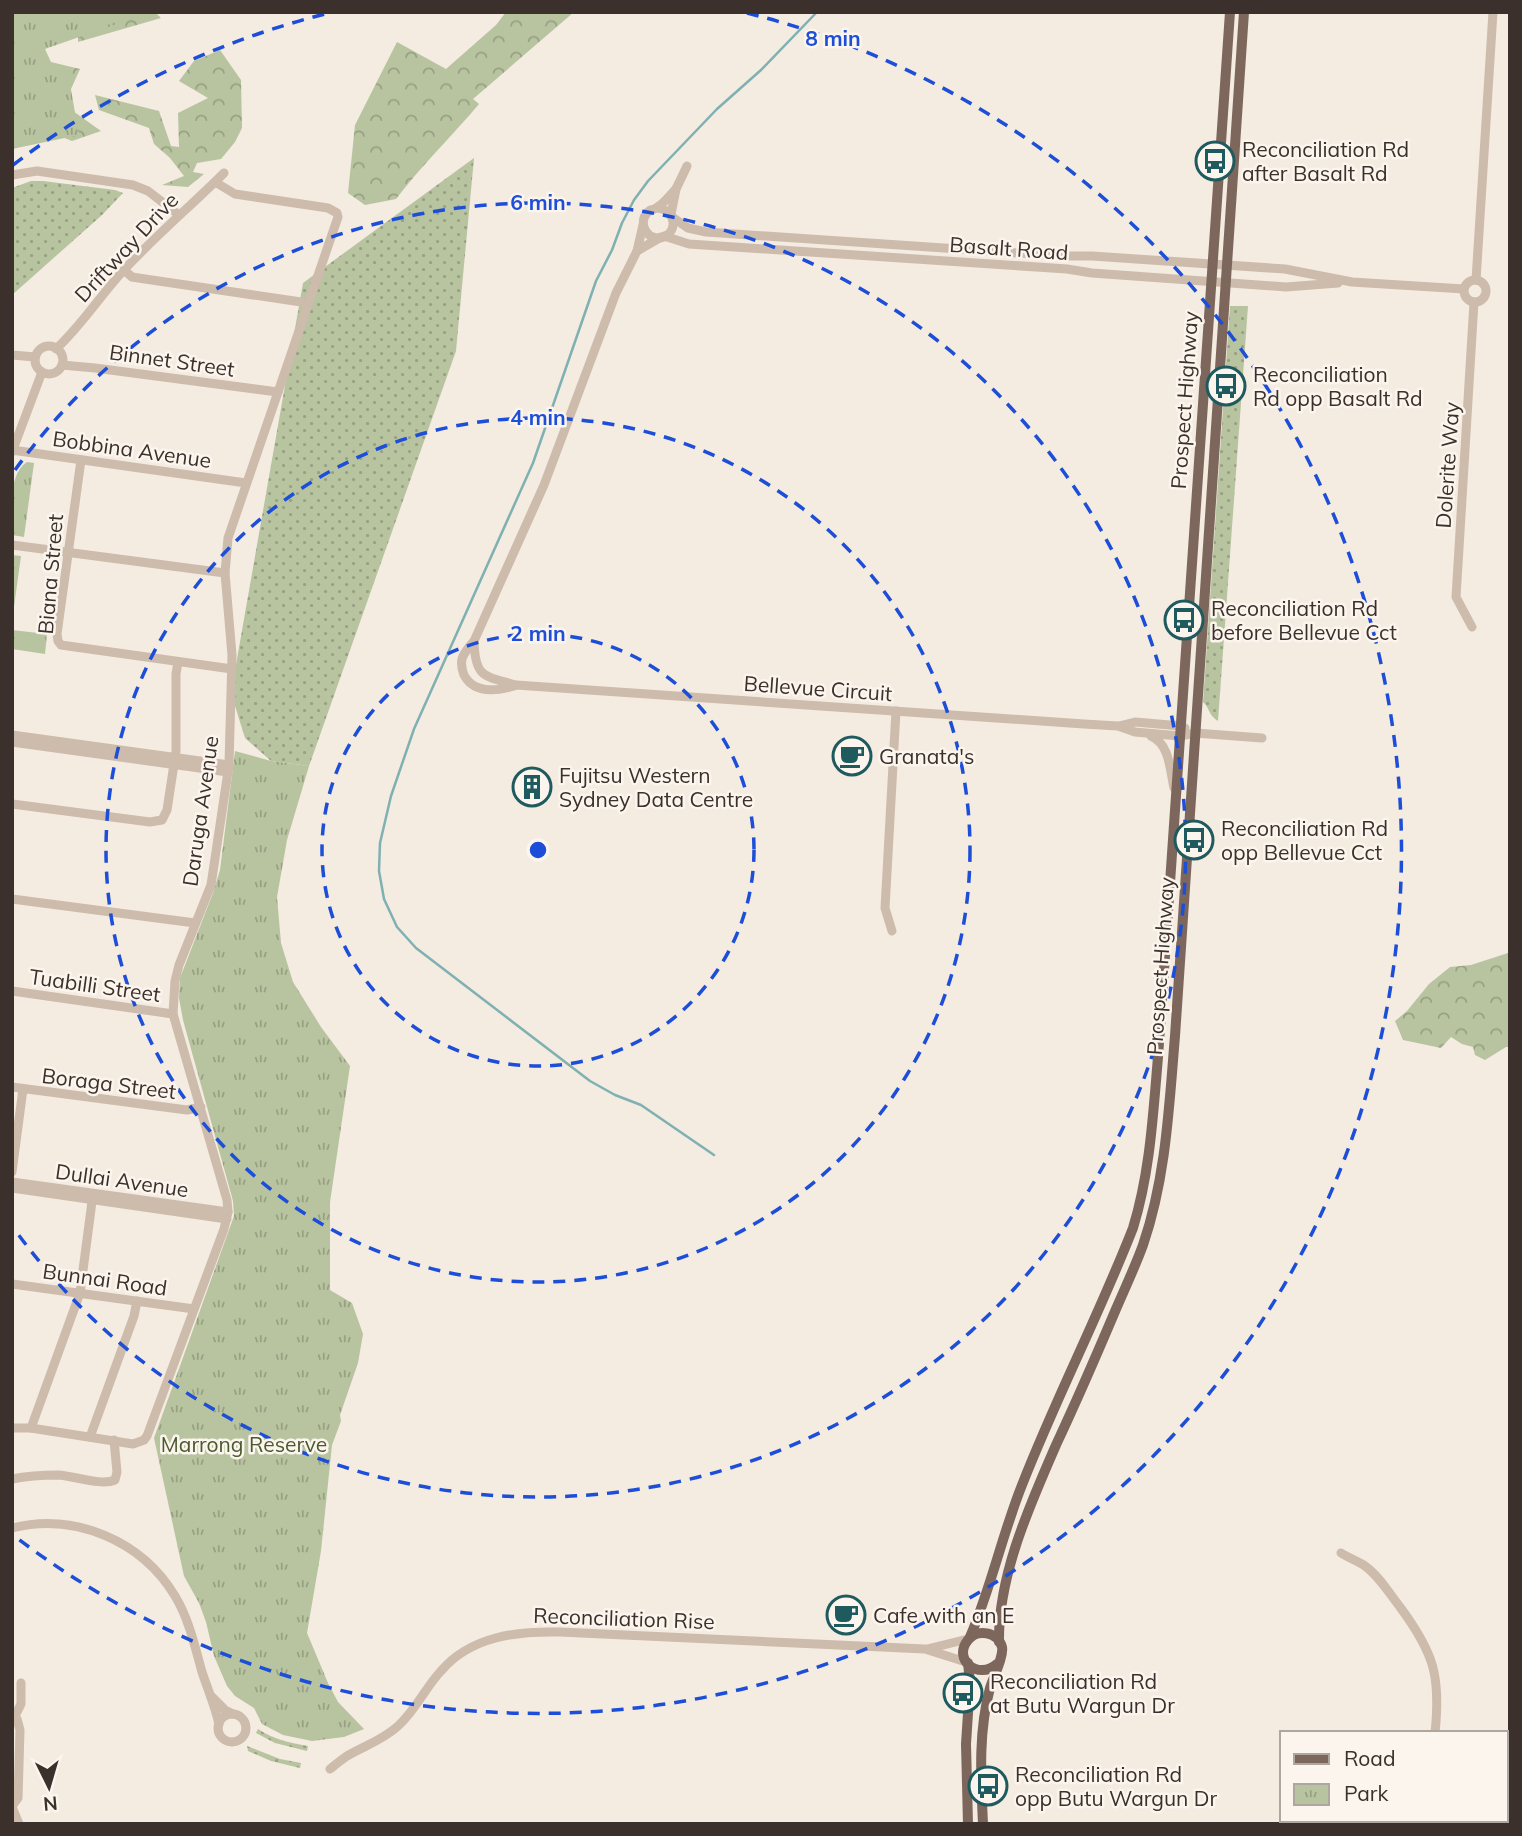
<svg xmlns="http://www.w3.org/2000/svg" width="1522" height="1836" viewBox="0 0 1522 1836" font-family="Mulish,sans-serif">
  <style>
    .grass { fill: url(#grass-dots) }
    .forest { fill: url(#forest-crowns) }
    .park { fill: url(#park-tufts) }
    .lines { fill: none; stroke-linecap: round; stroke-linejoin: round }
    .stream { stroke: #7fb0b2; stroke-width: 2.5 }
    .minor { stroke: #cdbbac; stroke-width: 9 }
    .major { stroke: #7d675c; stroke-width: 10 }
    .ring { fill: none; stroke: #1d4ed8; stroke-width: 3.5; stroke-dasharray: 12 9 }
    .labels { text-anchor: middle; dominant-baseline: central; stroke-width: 5; stroke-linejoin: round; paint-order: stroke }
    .poi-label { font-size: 21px; fill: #3b302b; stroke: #fbf5ee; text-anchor: start }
    .street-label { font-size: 21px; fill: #3b302b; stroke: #fbf5ee }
    .park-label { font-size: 21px; fill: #4a5a2e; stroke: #fbf5ee }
    .centre { fill: #1d4ed8; stroke: #fbf5ee; stroke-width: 3.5 }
    .ring-label { font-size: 21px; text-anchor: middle; font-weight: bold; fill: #1d4ed8; stroke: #fbf5ee; stroke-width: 5; stroke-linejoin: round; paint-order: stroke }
  </style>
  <defs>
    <pattern id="grass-dots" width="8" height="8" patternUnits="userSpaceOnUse" patternTransform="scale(1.75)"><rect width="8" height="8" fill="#b8c4a0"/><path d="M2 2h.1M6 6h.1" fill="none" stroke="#97a083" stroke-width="1.8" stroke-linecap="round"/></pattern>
    <pattern id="forest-crowns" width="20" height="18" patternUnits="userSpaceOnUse" patternTransform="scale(1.75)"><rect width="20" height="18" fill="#b8c4a0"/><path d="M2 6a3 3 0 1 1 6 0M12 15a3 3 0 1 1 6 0" fill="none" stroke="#97a083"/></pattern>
    <pattern id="park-tufts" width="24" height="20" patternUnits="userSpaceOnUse" patternTransform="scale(1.75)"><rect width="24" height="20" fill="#b8c4a0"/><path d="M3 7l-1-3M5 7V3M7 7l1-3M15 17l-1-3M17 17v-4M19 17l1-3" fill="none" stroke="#97a083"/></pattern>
  </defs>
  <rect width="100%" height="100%" fill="#f4ebe1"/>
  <g class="grass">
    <polygon points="474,158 456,351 309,766 271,761 245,738 231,693 303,283"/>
    <polygon points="31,181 43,181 115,190 123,193 102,215 12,295 12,188"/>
    <path d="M1230 306H1248L1218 721C1208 715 1210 708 1203 702Z"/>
    <path d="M258 1729C273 1739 290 1743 308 1746L307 1751 275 1743 256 1733Z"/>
    <polygon points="247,1746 280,1759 301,1763 300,1768 271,1761 248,1751"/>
  </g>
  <g class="forest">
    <polygon points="12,12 155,12 161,18 78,42 78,30 45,49 51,62 80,69 71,89 21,101 66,106 101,131 72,141 52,133 12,141"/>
    <path d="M506 12H574L473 99 479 104C452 136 422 165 396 199L365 205 348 193 355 125 397 42 446 69 496 25Z"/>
    <polygon points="220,50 241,80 242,128 235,142 221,159 197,163 193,172 204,174 188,187 162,185 184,176 170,158 154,144 149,128 99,110 95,95 159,111 171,146 179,147 178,113 208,98 179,81 194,61"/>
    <polygon points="1508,953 1510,954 1510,1047 1506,1047 1485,1060 1475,1055 1473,1047 1462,1044 1451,1037 1441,1048 1403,1040 1395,1021 1407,1011 1429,984 1450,967 1471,965"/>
  </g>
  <g class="park">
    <polygon points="12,12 140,12 134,18 39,51 49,68 70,84 79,135 12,149 12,51 28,50 12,49"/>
    <path d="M27 462 34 463 24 537 12 535C12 514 7 475 27 462Z"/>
    <polygon points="12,555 21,556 12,621"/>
    <polygon points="12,630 47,634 45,654 12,649"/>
    <polygon points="235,751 271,761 309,766 287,840 277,897 281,943 293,982 321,1027 350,1066 330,1202 330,1290 352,1303 363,1334 358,1363 340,1415 341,1421 332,1445 321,1551 307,1633 328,1683 338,1702 364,1729 344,1737 312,1741 283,1735 262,1724 254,1708 235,1696 227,1686 214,1656 206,1622 199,1603 184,1576 154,1438 234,1216 233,1201 183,1020 179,998 180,978 213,893 220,870"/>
  </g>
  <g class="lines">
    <polyline class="stream" points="714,1155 641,1105 615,1095 590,1081 416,948 397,927 384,899 379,871 380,843 391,796 414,729 533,463 596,281 612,250 622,223 634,200 648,181 717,109 761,70 817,12"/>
    <g class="minor">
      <polyline points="12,175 37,171 133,185 148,191 179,215"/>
      <path d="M657 208C680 210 677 239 657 238 645 237 639 222 647 213 652 207 650 212 656 208 664 204 670 195 676 189"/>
      <polyline points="671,214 676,189 687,166"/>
      <polyline points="672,217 688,228 706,232 1063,256 1092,256 1285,269 1352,282 1464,289"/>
      <polyline points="664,236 689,244 1067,269 1092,273 1286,287 1338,283"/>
      <polyline points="637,251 661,237"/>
      <polyline points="124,270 132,277 145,279 308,303"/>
      <polyline points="1476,280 1493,12"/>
      <circle cx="1475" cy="291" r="11"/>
      <circle cx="49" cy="360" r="14"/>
      <path d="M56 349C81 326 100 296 123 271 155 236 191 206 224 173"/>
      <polyline points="12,355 35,357"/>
      <polyline points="62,365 95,368 278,392"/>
      <polyline points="12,450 246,483"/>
      <polyline points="12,452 42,372"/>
      <polyline points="81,460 57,634 58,641 61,645 232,669"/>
      <polyline points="12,545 225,573"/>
      <polyline points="1472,627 1456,597 1474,302"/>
      <path d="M474 641C475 678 484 676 516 685L1084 724 1118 726 1135 732 1180 736 1195 733 1262 738"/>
      <path d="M514 686C497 691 474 694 464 675 462 670 461 664 462 659 464 652 470 646 474 641L544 485 616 293 637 251 643 225"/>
      <polyline points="1119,726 1135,722 1181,726 1185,728"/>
      <polyline points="12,735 229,765"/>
      <path d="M1151 736C1170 744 1170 771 1174 788"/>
      <polyline points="12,742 228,772"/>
      <polyline points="12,804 150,822 162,820 167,810 176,751 176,674 178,662"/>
      <polyline points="12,899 195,923"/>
      <polyline points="892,931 885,908 896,711"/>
      <polyline points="12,991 173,1014"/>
      <polyline points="12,1087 187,1110 201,1107"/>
      <polyline points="12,1172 23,1089"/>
      <polyline points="12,1182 228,1212"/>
      <polyline points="12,1188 227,1219"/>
      <polyline points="12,1284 194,1309"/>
      <polyline points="12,1428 31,1428 133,1444 144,1440 147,1436 224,1229 228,1212 227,1200 173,1014 175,981 179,965 211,885 229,765 232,655 225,573 228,538 338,217 337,213 328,208 235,194 215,182"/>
      <polyline points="31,1428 80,1293 93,1194"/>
      <polyline points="90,1437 134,1316 137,1301"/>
      <path d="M12 1479C27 1476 43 1475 58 1475 75 1476 101 1486 115 1480L117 1472 114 1440"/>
      <path d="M12 1528C75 1512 142 1541 175 1596 189 1619 195 1647 202 1672 208 1690 215 1706 219 1724"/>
      <path d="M1341 1553C1349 1558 1358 1561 1365 1566 1379 1576 1389 1593 1400 1607 1434 1653 1441 1676 1435 1733"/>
      <polyline points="927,1649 968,1639"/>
      <polyline points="211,1696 225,1710 233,1714"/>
      <circle cx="232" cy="1728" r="14"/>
      <polyline points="12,1715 17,1719 20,1730 18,1798 12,1806"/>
      <polyline points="15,1716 21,1704 21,1683"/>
      <path d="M330 1769C335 1765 341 1760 347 1756 364 1746 383 1740 398 1726 416 1710 425 1688 441 1671 471 1636 517 1631 560 1632L925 1649 966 1662"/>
      <polyline points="12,1807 19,1824"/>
      <polyline points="1425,1824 1426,1820"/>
    </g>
    <g class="major">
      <path d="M970 1637C991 1588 1002 1535 1022 1485 1056 1398 1099 1315 1133 1228 1150 1173 1153 1115 1158 1057L1230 12"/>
      <path d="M999 1642C998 1575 1030 1505 1056 1445 1077 1400 1097 1354 1116 1309 1125 1288 1135 1267 1143 1245 1166 1178 1169 1107 1175 1036L1244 12"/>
      <polyline points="968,1663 970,1682 966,1744 968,1824"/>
      <path d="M983 1824C981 1779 978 1732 990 1688 993 1678 1004 1656 1002 1647 998 1632 977 1628 968 1640 952 1659 978 1681 997 1664"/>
    </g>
  </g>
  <g class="ring">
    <circle cx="538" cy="850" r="216"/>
    <circle cx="538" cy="850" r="432"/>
    <path d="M15 470A647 647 0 1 1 15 1230"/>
    <path d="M13 165A863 863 0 0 1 329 13M747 13A863 863 0 1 1 13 1535"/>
  </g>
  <defs>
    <symbol id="bus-ring" viewBox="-11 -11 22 22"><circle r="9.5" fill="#fbf5ee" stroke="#1f5a5e" stroke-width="1.5"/><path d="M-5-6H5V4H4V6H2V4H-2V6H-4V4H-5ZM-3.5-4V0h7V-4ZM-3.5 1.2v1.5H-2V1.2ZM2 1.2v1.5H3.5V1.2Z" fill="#1f5a5e"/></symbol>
    <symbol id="cafe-ring" viewBox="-11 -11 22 22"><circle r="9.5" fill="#fbf5ee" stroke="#1f5a5e" stroke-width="1.5"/><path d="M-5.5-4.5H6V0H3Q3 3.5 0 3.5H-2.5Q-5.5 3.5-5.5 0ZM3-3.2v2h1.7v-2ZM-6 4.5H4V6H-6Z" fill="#1f5a5e"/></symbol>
    <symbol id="building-ring" viewBox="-11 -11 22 22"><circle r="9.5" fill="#fbf5ee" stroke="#1f5a5e" stroke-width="1.5"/><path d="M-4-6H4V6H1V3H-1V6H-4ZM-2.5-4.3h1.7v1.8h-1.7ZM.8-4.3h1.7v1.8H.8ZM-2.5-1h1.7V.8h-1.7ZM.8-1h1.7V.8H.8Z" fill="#1f5a5e"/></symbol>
  </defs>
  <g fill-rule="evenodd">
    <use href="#bus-ring" x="1193" y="139" width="44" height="44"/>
    <use href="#bus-ring" x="1204" y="364" width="44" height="44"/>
    <use href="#bus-ring" x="1162" y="598" width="44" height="44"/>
    <use href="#cafe-ring" x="830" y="734" width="44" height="44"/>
    <use href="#building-ring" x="510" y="765" width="44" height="44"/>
    <use href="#bus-ring" x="1172" y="818" width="44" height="44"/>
    <use href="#cafe-ring" x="824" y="1593" width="44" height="44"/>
    <use href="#bus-ring" x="941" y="1671" width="44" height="44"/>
    <use href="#bus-ring" x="966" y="1764" width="44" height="44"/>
  </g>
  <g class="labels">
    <g class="poi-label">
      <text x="1242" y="149">Reconciliation Rd<tspan x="1242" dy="24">after Basalt Rd</tspan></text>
      <text x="1253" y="374">Reconciliation<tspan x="1253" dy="24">Rd opp Basalt Rd</tspan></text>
      <text x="1211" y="608">Reconciliation Rd<tspan x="1211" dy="24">before Bellevue Cct</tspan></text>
      <text x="879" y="756">Granata's</text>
      <text x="559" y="775">Fujitsu Western<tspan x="559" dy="24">Sydney Data Centre</tspan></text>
      <text x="1221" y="828">Reconciliation Rd<tspan x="1221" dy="24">opp Bellevue Cct</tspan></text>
      <text x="873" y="1615">Cafe with an E</text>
      <text x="990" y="1681">Reconciliation Rd<tspan x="990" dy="24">at Butu Wargun Dr</tspan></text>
      <text x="1015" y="1774">Reconciliation Rd<tspan x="1015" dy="24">opp Butu Wargun Dr</tspan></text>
    </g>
    <g class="street-label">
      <text transform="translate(126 247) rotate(-47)">Driftway Drive</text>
      <text transform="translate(1009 248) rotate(4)">Basalt Road</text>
      <text transform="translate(172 360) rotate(8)">Binnet Street</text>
      <text transform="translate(1184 400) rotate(-86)">Prospect Highway</text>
      <text transform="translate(132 449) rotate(8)">Bobbina Avenue</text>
      <text transform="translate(1447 465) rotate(-86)">Dolerite Way</text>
      <text transform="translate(50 574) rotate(-85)">Biana Street</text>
      <text transform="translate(818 688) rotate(4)">Bellevue Circuit</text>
      <text transform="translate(200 811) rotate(-82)">Daruga Avenue</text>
      <text transform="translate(1160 966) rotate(-86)">Prospect Highway</text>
      <text transform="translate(95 985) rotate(8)">Tuabilli Street</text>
      <text transform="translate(109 1083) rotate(7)">Boraga Street</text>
      <text transform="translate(122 1180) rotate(8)">Dullai Avenue</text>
      <text transform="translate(105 1279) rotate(8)">Bunnai Road</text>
      <text transform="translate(624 1618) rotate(2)">Reconciliation Rise</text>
    </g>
    <g class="park-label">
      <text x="244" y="1444">Marrong Reserve</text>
    </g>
  </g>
  <circle cx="538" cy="850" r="10" class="centre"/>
  <g class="ring-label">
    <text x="833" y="46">8 min</text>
    <text x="538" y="210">6 min</text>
    <text x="538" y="425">4 min</text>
    <text x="538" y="641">2 min</text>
  </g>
  <rect width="1522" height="1836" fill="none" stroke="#3b302b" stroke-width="28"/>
  <rect x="1280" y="1731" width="228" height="91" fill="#fbf5ee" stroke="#aea6a0" stroke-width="2"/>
  <rect x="1294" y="1754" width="35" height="10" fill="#7d675c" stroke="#aea6a0" stroke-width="2"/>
  <text x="1344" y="1766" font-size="21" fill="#3b302b">Road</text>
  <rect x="1294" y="1784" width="35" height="21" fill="url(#park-tufts)" stroke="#aea6a0" stroke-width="2"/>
  <text x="1344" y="1801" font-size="21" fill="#3b302b">Park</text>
  <g transform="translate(49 1787) rotate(175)" stroke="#fbf5ee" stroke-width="5" paint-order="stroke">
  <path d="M0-5L12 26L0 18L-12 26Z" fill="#3b302b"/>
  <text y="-10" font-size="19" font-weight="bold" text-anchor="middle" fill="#3b302b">N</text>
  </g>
</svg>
